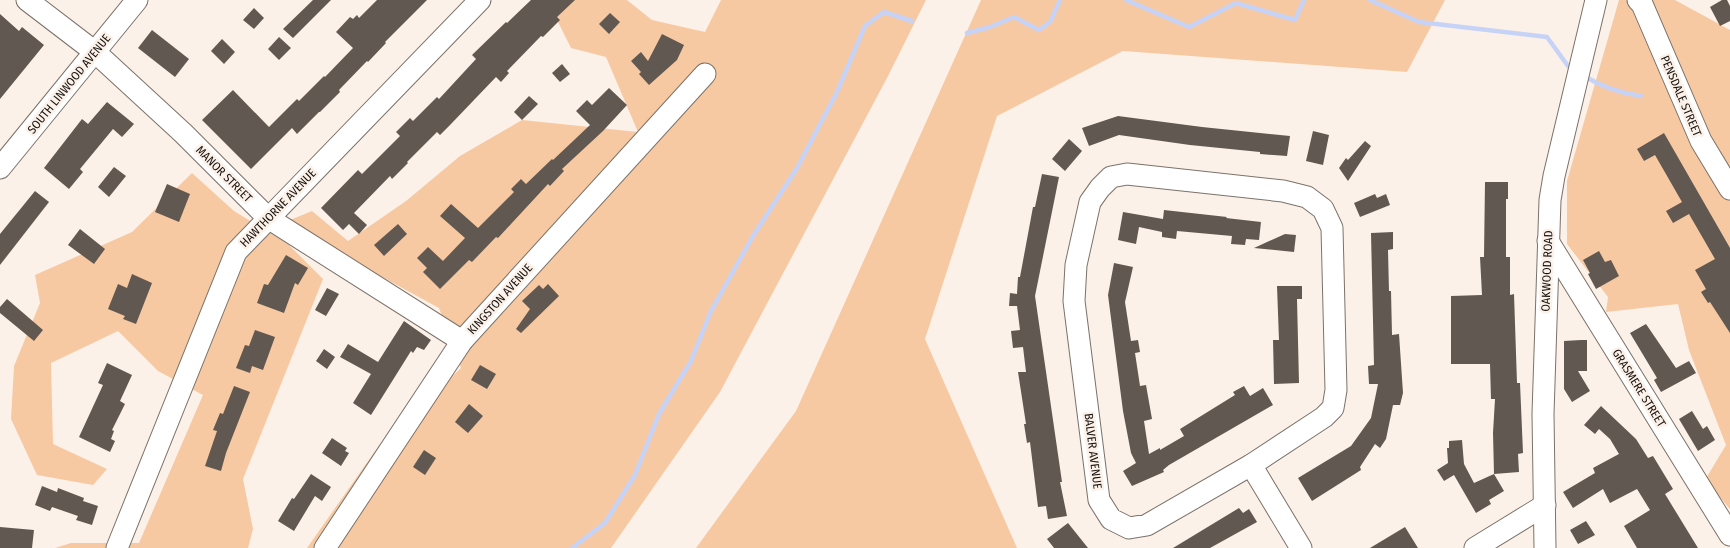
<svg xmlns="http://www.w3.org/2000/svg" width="1730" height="548" viewBox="0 0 1730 548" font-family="'Fira Sans Condensed',sans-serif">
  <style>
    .green { fill: #f7c9a2 }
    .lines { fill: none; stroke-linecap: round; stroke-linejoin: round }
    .stream { stroke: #c6d3f7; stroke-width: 4.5 }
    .building { fill: #615851 }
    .minor-casing { stroke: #7b726a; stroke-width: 23 }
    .minor { stroke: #fff; stroke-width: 21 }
    .labels { text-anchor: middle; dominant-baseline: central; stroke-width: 5; stroke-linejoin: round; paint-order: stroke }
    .street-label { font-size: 12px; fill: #14110e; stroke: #fcf1e9 }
  </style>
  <rect width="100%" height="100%" fill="#fcf1e9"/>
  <g class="green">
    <polygon points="547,0 627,0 652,20 705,32 721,0 926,0 888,76 720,392 611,548 307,548 380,444 461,368 439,308 373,272 290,220 312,211 348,241 406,201 460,156 522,120 638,132 606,57 571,48"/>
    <polygon points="981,0 1445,0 1407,72 1123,51 997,116 925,339 1017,548 696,548 796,411"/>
    <polygon points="1619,0 1675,0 1730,30 1730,509 1705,480 1726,445 1689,350 1678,304 1606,312 1608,297 1567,244 1567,181"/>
    <polygon points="192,173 234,211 288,244 323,279 243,479 253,529 248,548 55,548 71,543 139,543 203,395 158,371 118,331 51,363 53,444 107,469 93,485 37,475 11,419 14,366 40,303 35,275 132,232"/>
  </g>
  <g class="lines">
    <g class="stream">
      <polyline points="1126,0 1189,27 1236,3 1295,20 1304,0"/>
      <polyline points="1370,0 1419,22 1547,37 1568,66 1573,69"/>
      <polyline points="967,33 990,27 1014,17 1039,30 1050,22 1060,0"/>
      <path d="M1584 76C1602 87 1620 93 1641 96"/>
      <polyline points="572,548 605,523 635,475 659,414 691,361 711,311 753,236 797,168 837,92 865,26 884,12 912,21"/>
    </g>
  </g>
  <g class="building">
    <polygon points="313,0 331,0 293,38 283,29"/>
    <polygon points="377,0 427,0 385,42 386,43 368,62 367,61 339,90 340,92 320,112 319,112 297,134 292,128 251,169 202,120 233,90 269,127 297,99 299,101 324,76 325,77 353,48 336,32 350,17 353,19 357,15 359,18"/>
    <polygon points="531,0 575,0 557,17 560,20 543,37 541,36 507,71 509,73 501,82 496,77 451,124 440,135 437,132 407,162 408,163 392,179 390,176 354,213 367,225 359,234 349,224 343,230 321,208 358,170 362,174 400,136 396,132 410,118 413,121 437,97 439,99 476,59 472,55 506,22 507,23"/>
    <polygon points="1722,0 1727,0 1730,6 1730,21 1720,26 1710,7"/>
    <polygon points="254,8 264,18 254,29 243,20"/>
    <polygon points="610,13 620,22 609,34 599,24"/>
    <polygon points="0,14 19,31 22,27 44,45 0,99"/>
    <polygon points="152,30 189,59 175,77 138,48"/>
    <polygon points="662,34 684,45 677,60 649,85 639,74 641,72 631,61 641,52 648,61"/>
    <polygon points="279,37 291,48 279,60 268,49"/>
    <polygon points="222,39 235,52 224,64 211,51"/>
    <polygon points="562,64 570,74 560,82 552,73"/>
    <polygon points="609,88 627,105 603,131 562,169 564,171 550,186 548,184 498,238 496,237 472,262 469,260 440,289 423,272 427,268 417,258 428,247 443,261 465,238 440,216 451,204 478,228 514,192 511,189 521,179 526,184 552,159 553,160 590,125 576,111 587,100 592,105"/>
    <polygon points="529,96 538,104 522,120 514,112"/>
    <polygon points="107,102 134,124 122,137 113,129 80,169 83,172 69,189 44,168 82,119 88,124"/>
    <polygon points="1118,116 1202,127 1290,136 1287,156 1260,154 1260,152 1190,145 1119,135 1089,146 1082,128"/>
    <polygon points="1313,131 1329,135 1323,165 1306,161"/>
    <polygon points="1664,133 1730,248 1730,333 1710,302 1708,303 1701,292 1706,289 1695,270 1715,259 1689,214 1673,223 1666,211 1682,202 1655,155 1644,161 1637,149"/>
    <polygon points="1069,139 1082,151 1065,171 1052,159"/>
    <polygon points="1365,141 1371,146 1348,181 1339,168 1346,158 1348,160"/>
    <polygon points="114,167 126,176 109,197 98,187"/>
    <polygon points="1042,174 1059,177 1035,296 1062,482 1060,482 1067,516 1048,519 1046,506 1038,507 1030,442 1027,443 1024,424 1026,424 1018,372 1026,372 1023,347 1013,348 1011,331 1020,330 1017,306 1009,306 1010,293 1017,294 1018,277 1020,277 1033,207 1035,207"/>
    <polygon points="1485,182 1508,182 1508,199 1506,199 1506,257 1510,257 1510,295 1514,294 1517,383 1520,383 1523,453 1518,454 1519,472 1494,474 1493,433 1495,399 1491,399 1490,364 1451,364 1451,296 1482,295 1480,257 1484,257"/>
    <polygon points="167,184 190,194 179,222 155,212"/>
    <polygon points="35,191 49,202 0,265 0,234"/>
    <polygon points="1375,194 1377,198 1386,194 1390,205 1360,217 1354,203"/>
    <polygon points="1164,210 1227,217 1226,218 1261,222 1259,240 1246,239 1245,245 1231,244 1232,236 1177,231 1176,239 1162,237 1162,232 1139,227 1136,244 1118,240 1123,212 1163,219"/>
    <polygon points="398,224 407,234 384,256 374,245"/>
    <polygon points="80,229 105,249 94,264 68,245"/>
    <polygon points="1393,232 1393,249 1388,250 1389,291 1391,291 1392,335 1399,334 1403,393 1400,405 1393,405 1386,439 1380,448 1375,444 1360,467 1361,470 1312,501 1298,478 1351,446 1371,418 1378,384 1369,384 1368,366 1374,365 1371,233"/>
    <polygon points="1285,234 1296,235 1294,252 1254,248"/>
    <polygon points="1599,251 1605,262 1611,260 1619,276 1596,289 1588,274 1590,273 1583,260"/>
    <polygon points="286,255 308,268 298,285 295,283 284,313 257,303 264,284 268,285"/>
    <polygon points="1114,263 1133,267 1125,302 1131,341 1138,340 1140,352 1135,353 1140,386 1146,385 1152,419 1144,421 1149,454 1160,448 1160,450 1184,436 1180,429 1235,395 1233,392 1244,386 1250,396 1263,388 1273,405 1169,465 1163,470 1164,472 1132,486 1123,471 1136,463 1131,453 1123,411 1108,295"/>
    <polygon points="132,274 152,283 136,324 123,319 125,316 108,309 118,284 127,288"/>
    <polygon points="548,284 559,296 521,333 516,329 530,309 522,301 539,285 543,289"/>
    <polygon points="1277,286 1302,286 1302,299 1297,299 1299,383 1274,384 1273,340 1279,340"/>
    <polygon points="327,288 339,294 326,316 315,310"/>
    <polygon points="7,299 43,330 34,341 0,313 0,307"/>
    <polygon points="404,321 431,340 424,350 417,347 413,353 411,351 371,415 353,403 371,374 340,357 348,344 378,362"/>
    <polygon points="1646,324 1676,368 1689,361 1696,373 1661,392 1654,380 1657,378 1630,333"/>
    <polygon points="255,330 275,337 263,370 252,366 250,373 236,368 245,345 249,346"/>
    <polygon points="1581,340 1587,340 1587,371 1578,371 1590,391 1572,402 1564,389 1564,341"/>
    <polygon points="324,349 335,357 327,369 316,361"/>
    <polygon points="107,363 132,375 120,401 125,404 112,430 114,431 111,439 115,441 110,452 79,437 103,385 98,383"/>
    <polygon points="480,365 496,374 487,389 471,380"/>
    <polygon points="234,386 250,392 226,453 221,471 205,466 217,431 213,430 220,413 223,414"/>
    <polygon points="469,404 483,416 468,433 455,422"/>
    <polygon points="1601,406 1636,439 1648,458 1653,456 1673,489 1665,494 1698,548 1637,548 1624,526 1650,510 1637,489 1610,503 1603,489 1573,508 1563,492 1595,473 1593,468 1619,454 1610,439 1599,429 1595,434 1584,425"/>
    <polygon points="1692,411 1703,429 1707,426 1715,440 1698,451 1679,419"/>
    <polygon points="332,438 347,448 345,451 349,453 341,466 322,453"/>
    <polygon points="1462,440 1464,464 1474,483 1494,474 1504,491 1489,500 1491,504 1476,513 1454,475 1444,481 1437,470 1448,463 1447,448 1449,448 1449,441"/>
    <polygon points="424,450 436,458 425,475 413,467"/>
    <polygon points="311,474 331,487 322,501 315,496 294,531 278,521 292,498 294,499"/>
    <polygon points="42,486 57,492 58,488 84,498 83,501 98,506 92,525 76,520 78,516 52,507 50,511 35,505"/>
    <polygon points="1239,508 1243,513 1249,509 1257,522 1210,548 1173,548"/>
    <polygon points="1586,521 1595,535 1578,544 1570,530"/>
    <polygon points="1068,523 1088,548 1054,548 1047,539"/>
    <polygon points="0,527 34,530 32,548 0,548"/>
    <polygon points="1405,527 1418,548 1370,548"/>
  </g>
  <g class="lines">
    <defs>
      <g id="minor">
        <polyline points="27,0 95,52 183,133 268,218 462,341"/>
        <polyline points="1638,0 1642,4 1701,141 1730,189"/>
        <polyline points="0,168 137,0"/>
        <polygon points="1127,174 1283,191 1307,197 1323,209 1332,228 1336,390 1333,408 1324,417 1251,465 1147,525 1129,528 1111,519 1099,500 1074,301 1076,265 1090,202 1100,188 1111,177"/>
        <polyline points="1548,241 1730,535"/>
        <polyline points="1251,465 1301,548"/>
        <polyline points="117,548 236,252 480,0"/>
        <polyline points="325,548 462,341 705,74"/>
        <polyline points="1475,548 1545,505"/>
        <polyline points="1545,548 1543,414 1550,200 1554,176 1596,0"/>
      </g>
    </defs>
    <use href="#minor" class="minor-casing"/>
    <use href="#minor" class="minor"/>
  </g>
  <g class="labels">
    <g class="street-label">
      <text transform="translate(69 84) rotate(-51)">SOUTH LINWOOD AVENUE</text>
      <text transform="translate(1681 96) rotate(67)">PENSDALE STREET</text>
      <text transform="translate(224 174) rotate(45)">MANOR STREET</text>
      <text transform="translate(278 208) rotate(-46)">HAWTHORNE AVENUE</text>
      <text transform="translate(1547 271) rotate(-88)">OAKWOOD ROAD</text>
      <text transform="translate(500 299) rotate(-48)">KINGSTON AVENUE</text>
      <text transform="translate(1639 388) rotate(58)">GRASMERE STREET</text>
      <text transform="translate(1093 451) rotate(83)">BALVER AVENUE</text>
    </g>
  </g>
</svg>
